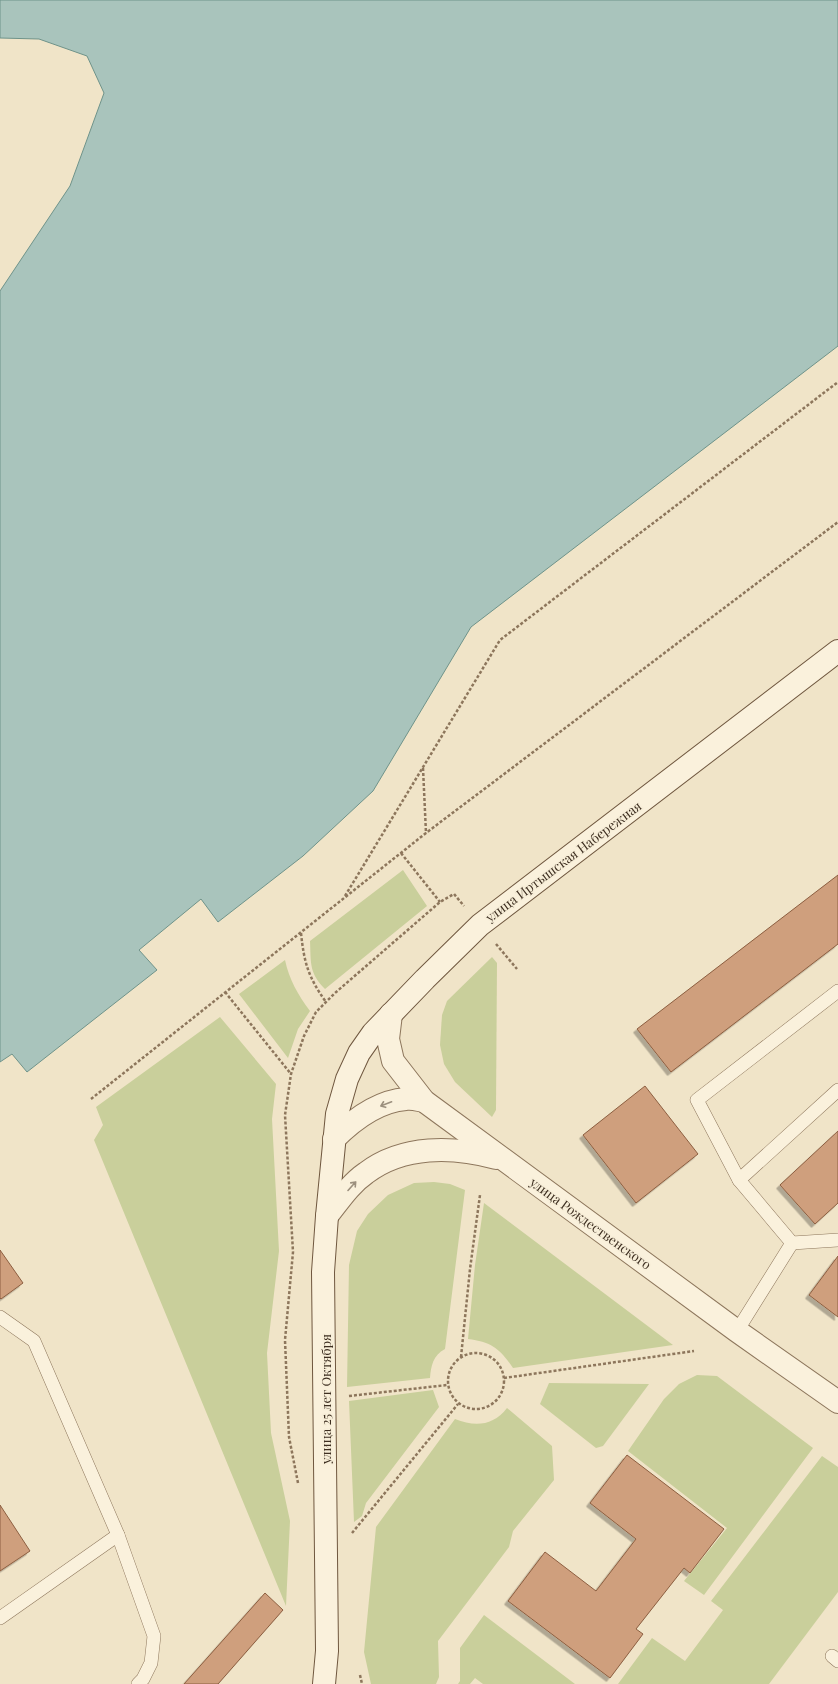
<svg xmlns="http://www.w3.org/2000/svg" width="838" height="1684" viewBox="0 0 838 1684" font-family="'Playfair Display',serif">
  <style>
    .green { fill: #c9cf9b }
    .water { fill: #a9c4bc; stroke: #6f938a }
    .building { fill: #cf9f7d; stroke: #8d5f41; filter: url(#shadow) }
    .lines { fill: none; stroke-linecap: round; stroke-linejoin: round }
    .service-casing { stroke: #8d765c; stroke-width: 14 }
    .tertiary-casing { stroke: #8d765c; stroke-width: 24 }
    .secondary-casing { stroke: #6f573f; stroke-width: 24 }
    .path { stroke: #8d765c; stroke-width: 2.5; stroke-dasharray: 3 2; stroke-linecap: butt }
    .service { stroke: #faf1dc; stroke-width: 13 }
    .tertiary { stroke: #faf1dc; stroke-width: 22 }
    .secondary { stroke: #faf1dc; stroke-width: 22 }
    .oneway { stroke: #9c907e }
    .labels { text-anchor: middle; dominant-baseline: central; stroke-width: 3; stroke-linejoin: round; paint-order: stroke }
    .street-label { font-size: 13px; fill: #3d2e20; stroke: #f7eed8 }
  </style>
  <defs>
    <filter id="shadow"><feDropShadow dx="-3.5" dy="3.5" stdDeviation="0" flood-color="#0004"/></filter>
  </defs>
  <rect width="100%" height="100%" fill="#f0e4c8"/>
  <g class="green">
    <path d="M403 870 427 906 325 989C309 973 311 963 310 941Z"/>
    <polygon points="492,957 497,963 496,1110 492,1117 455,1082 444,1064 440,1045 442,1015 447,1001"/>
    <path d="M285 960C289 979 298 995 310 1011L298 1029 288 1058 239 994Z"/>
    <polygon points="220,1017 276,1084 272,1119 279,1251 267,1353 271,1433 290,1521 286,1606 94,1140 103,1125 96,1107"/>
    <path d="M434 1182 450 1184 465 1190 445 1349C433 1355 431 1366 430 1378L347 1387 349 1265 357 1231 368 1214 388 1195 414 1183Z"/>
    <path d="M484 1203 673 1345 513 1368C500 1349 492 1342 468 1339L475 1265Z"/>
    <polygon points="697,1375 717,1376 813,1448 704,1595 684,1581 727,1528 628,1451 664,1399 679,1384"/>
    <polygon points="549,1383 649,1384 603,1446 596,1448 540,1404"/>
    <polygon points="433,1390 439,1407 366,1503 362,1516 354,1522 349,1401"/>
    <path d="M507 1408 552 1446 554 1480 513 1531 509 1547 438 1641 439 1677 436 1684H371L364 1652 376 1527 455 1419C475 1427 493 1426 507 1408Z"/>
    <polygon points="822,1456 838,1467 838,1592 769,1684 618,1684 652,1638 685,1661 723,1610 711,1601"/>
    <polygon points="484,1615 575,1684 483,1684 475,1678 470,1684 458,1684 460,1681 460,1648"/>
  </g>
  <polygon class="water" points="0,0 838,0 838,346 471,627 373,791 303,856 218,922 201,899 139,950 157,970 27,1072 12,1054 0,1062 0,291 70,186 104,93 87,56 39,39 0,38"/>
  <g class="building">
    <polygon points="838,875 838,944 671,1072 637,1029"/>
    <polygon points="645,1086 698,1154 636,1203 583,1135"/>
    <polygon points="838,1131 838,1203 815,1224 780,1185"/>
    <polygon points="0,1250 23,1283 1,1299 0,1298"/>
    <polygon points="838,1256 838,1317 809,1295"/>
    <polygon points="627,1455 724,1529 690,1573 684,1568 636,1629 643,1634 610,1678 508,1601 545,1552 596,1591 636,1539 590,1503"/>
    <polygon points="0,1505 30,1551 0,1571"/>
    <polygon points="265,1593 283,1610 218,1684 184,1684"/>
  </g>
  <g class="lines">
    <defs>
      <g id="service">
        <polyline points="739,1180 838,1090"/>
        <polyline points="792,1243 838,1240"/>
        <polyline points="0,1317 34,1341 118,1535 154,1636 151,1663 143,1679 138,1684"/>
        <polyline points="737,1331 792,1243 739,1180 697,1100 838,991"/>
        <polyline points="0,1618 118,1535"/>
        <polyline points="832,1656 838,1661"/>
      </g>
      <g id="tertiary">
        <polyline points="391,1014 388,1039 393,1061 424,1101 737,1331 838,1402"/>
        <path d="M334 1139C353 1120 378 1101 406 1099 412 1098 418 1100 424 1101"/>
        <path d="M327 1216C339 1201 350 1184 366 1173 403 1145 453 1146 496 1158"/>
      </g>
      <polyline id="secondary" points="324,1684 327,1651 323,1272 327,1216 337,1114 347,1079 359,1053 373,1033 425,979 480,925 838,651"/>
    </defs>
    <use href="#service" class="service-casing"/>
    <use href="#tertiary" class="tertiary-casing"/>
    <use href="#secondary" class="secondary-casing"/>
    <g class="path">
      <polyline points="423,768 426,833"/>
      <polyline points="401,853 440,902"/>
      <polyline points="345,896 500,640 838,382"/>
      <path d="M301 933C304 962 308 977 326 1002"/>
      <polyline points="496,944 517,969"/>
      <polyline points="225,992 291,1074"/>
      <polyline points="91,1099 426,833 838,522"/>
      <circle cx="476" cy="1381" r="28"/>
      <polyline points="461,1357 470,1269 480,1195"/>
      <polyline points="504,1378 694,1351"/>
      <polyline points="349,1396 447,1385"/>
      <polyline points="298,1483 289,1437 285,1340 293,1252 285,1115 291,1074 304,1036 316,1012 335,993 440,902 454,894 464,906"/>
      <polyline points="352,1533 458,1404"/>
      <polyline points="360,1675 362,1684"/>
    </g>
    <use href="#service" class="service"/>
    <use href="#tertiary" class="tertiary"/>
    <use href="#secondary" class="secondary"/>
  </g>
  <defs><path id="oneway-shaft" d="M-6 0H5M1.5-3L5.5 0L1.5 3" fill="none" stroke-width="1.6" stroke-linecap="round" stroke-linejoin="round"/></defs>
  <g class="oneway">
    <use href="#oneway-shaft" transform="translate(386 1104) rotate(159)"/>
    <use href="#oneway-shaft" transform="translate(352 1186) rotate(-48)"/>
  </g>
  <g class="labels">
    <g class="street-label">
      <text transform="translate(563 861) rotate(-37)">улица Иртышская Набережная</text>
      <text transform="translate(591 1223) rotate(36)">улица Рождественского</text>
      <text transform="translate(325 1399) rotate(-90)">улица 25 лет Октября</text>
    </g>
  </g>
</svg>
